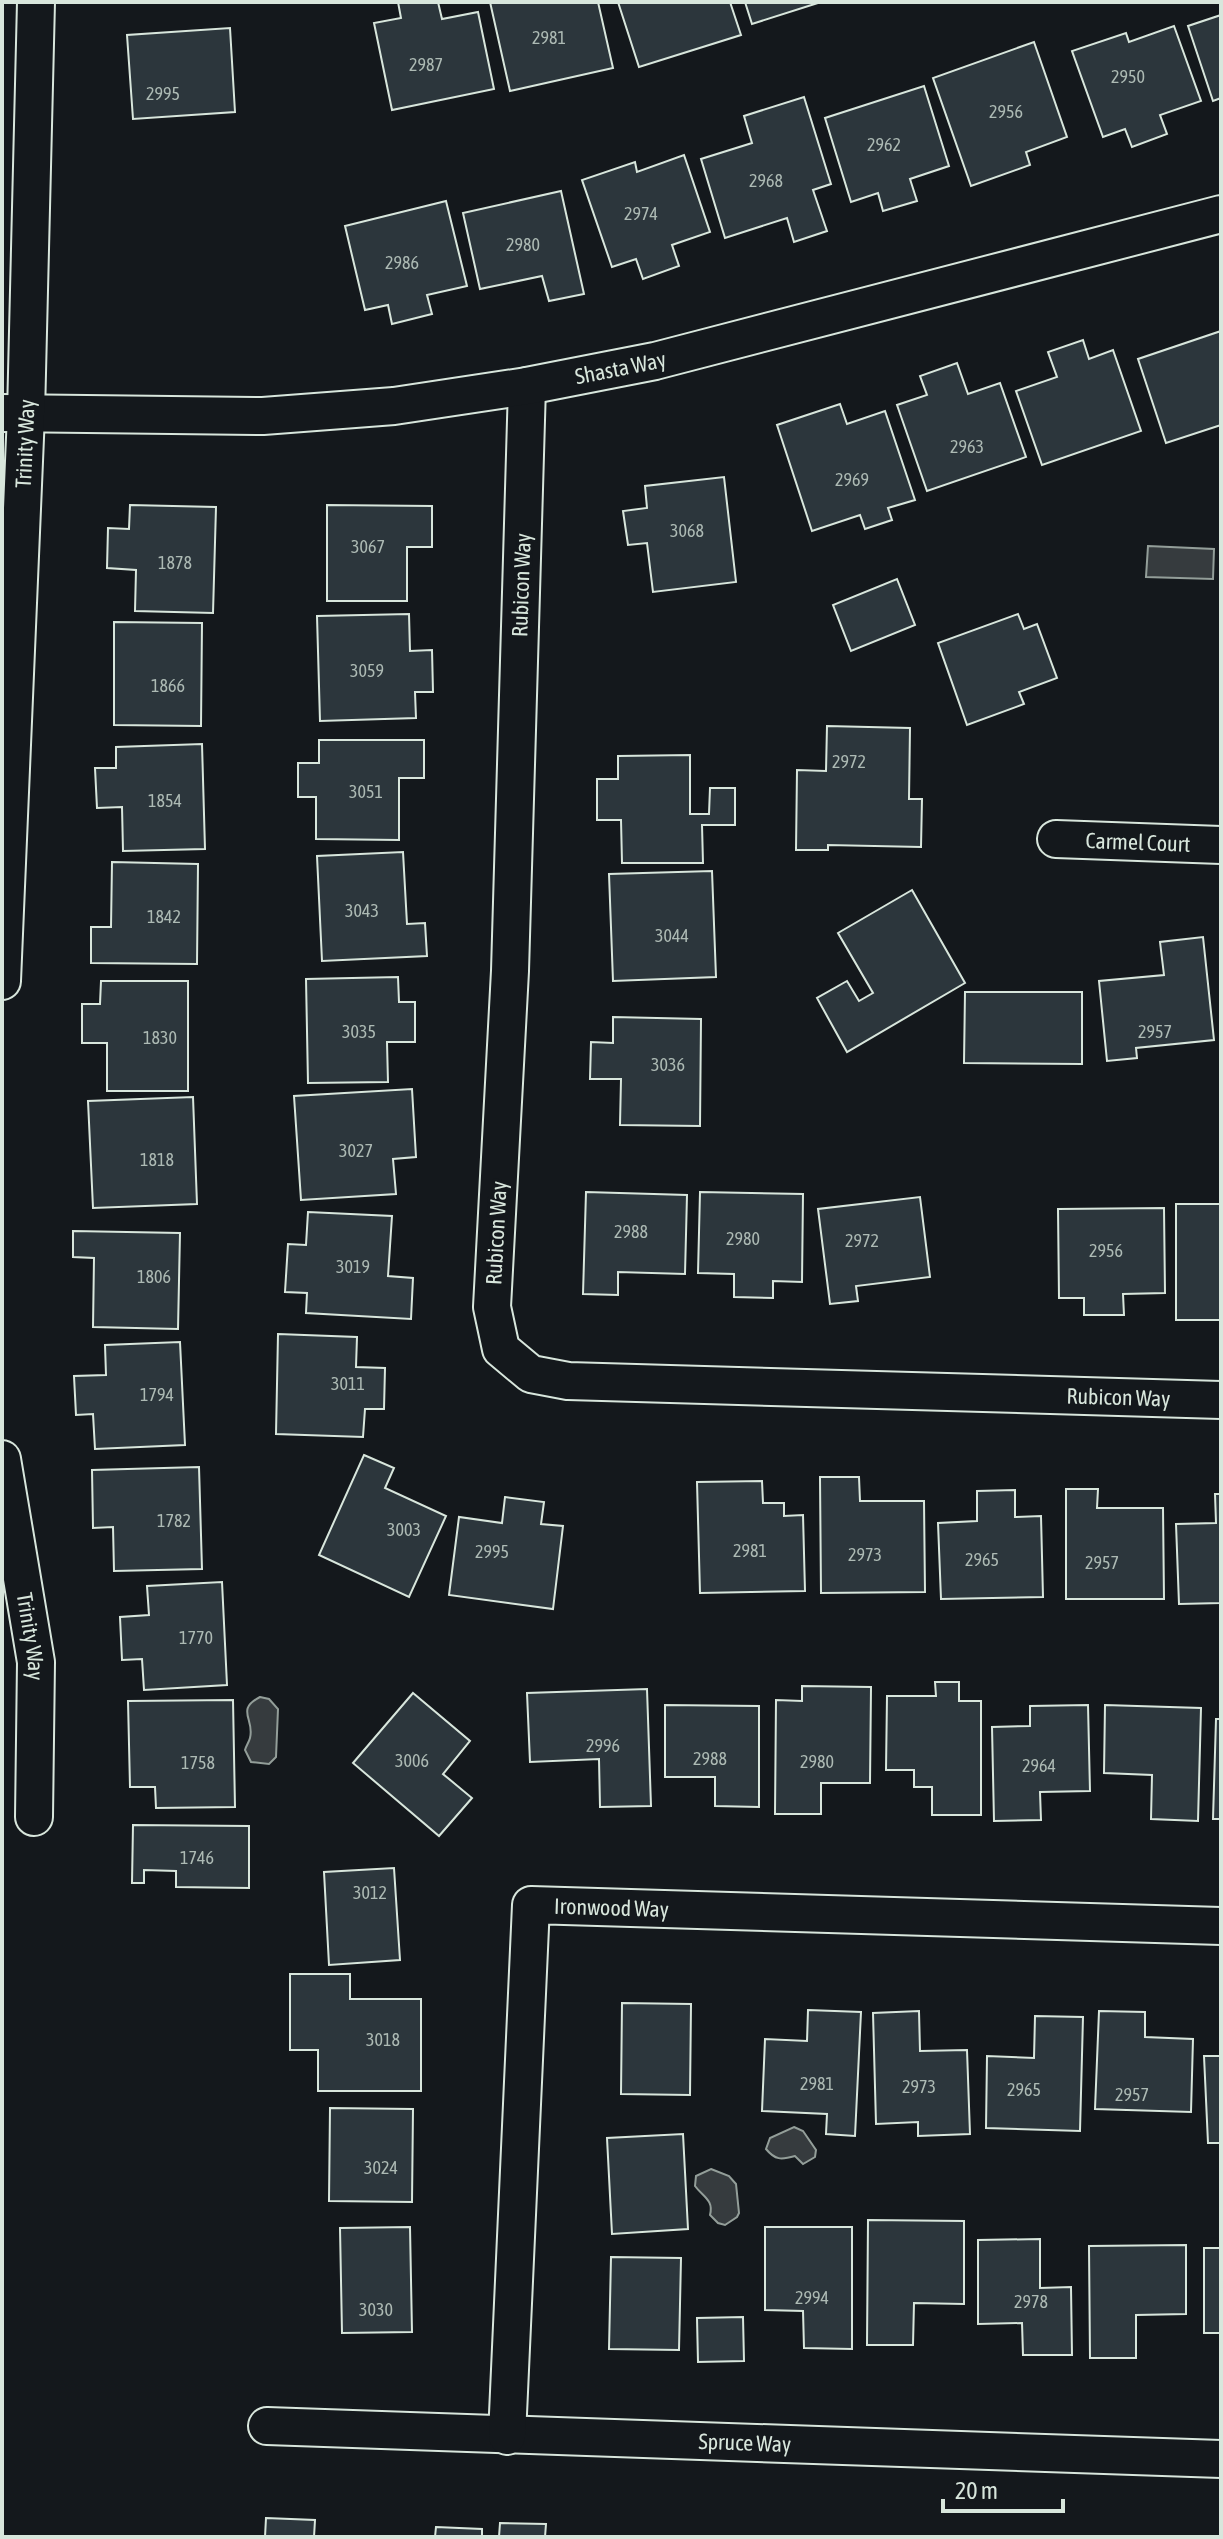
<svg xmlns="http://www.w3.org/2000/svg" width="1223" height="2539" viewBox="0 0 1223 2539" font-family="'Asap Condensed',sans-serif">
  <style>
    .water { fill: #363b3e; stroke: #939e99; stroke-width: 2 }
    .building { fill: #2c363c; stroke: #d8e6dc; stroke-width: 2 }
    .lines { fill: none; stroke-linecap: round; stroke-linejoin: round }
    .street-casing { stroke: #d8e6dc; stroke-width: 40 }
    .street { stroke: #14181c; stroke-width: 36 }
    .labels { text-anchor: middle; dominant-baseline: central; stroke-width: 6; stroke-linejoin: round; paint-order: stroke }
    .number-label { font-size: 18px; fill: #adbab4 }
    .street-label { font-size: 22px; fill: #d8e6dc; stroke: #14181c }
  </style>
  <rect width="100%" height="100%" fill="#14181c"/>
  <g class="water">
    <polygon points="1148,546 1214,549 1213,579 1146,577"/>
    <path d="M260 1697 269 1699 278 1709 276 1757 269 1764 251 1762 245 1750C246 1746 249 1742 250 1738 255 1719 235 1710 260 1697Z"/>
    <path d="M794 2127 803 2131 816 2150 815 2157 803 2164 795 2156C781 2160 775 2160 766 2149L770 2138Z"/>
    <path d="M711 2169 729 2176 736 2184 739 2213 737 2217 725 2225 718 2223 710 2215C714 2200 703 2197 695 2186L696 2176Z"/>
  </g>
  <g class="building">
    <polygon points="398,2 438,2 442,19 478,12 494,89 392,110 374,23 401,18"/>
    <polygon points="490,2 598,2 613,68 510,91"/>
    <polygon points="618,2 730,2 741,35 639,67"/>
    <polygon points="745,2 821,2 752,24"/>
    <polygon points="1221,15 1221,98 1213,101 1188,26"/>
    <polygon points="1174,26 1201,101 1160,115 1167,134 1132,147 1125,129 1103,137 1072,51 1126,33 1129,42"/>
    <polygon points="230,28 235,112 133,119 127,35"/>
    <polygon points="1034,42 1067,137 1026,152 1030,165 971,186 933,78"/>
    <polygon points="924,86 949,166 910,179 917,201 883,211 878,193 851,202 825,118"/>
    <polygon points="804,97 831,184 813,190 827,231 794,242 787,218 725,238 701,159 752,143 744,116"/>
    <polygon points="684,155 710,232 672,245 679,266 643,279 636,259 612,267 582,180 635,162 637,172"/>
    <polygon points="561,191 584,294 549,301 542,276 480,289 463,213"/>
    <polygon points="446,201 467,286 427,295 432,314 392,324 388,305 365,310 345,226"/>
    <polygon points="1221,331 1221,425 1166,443 1138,359"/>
    <polygon points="1083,340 1089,359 1113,350 1141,431 1042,465 1016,391 1057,377 1048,352"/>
    <polygon points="957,363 968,394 1000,383 1026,457 927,491 897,405 927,395 920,376"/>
    <polygon points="840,404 847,424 885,411 915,500 888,508 892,520 865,529 860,515 812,531 777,425"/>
    <polygon points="724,477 736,582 653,592 647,543 628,545 623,511 647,508 645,486"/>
    <polygon points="130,505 216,507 213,613 135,611 136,570 107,568 108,528 129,529"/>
    <polygon points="327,505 432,506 432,547 407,547 407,601 327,601"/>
    <polygon points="897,579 915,625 851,651 833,605"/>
    <polygon points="409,614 410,651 432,650 433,692 415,692 416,718 320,721 317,616"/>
    <polygon points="1018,614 1024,629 1037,624 1057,678 1019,692 1024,704 967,725 938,643"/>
    <polygon points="114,622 202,623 201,726 114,725"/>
    <polygon points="827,726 910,728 909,799 922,799 921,847 828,845 828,850 796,850 797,770 826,771"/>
    <polygon points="319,740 424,740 424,778 399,778 399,840 316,839 316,797 298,797 298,763 319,763"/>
    <polygon points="202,744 205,849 123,851 122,807 97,808 95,768 116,768 116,747"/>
    <polygon points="690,755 690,814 709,814 710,788 735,788 735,825 702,825 703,863 622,863 621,820 597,820 597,779 618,779 618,756"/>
    <polygon points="403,852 407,924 425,923 427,956 322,961 317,856"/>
    <polygon points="112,862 198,864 197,964 91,963 91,927 111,927"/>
    <polygon points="712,871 716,977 613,981 609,874"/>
    <polygon points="912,890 965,983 847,1052 817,998 847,981 859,1001 873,993 838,933"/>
    <polygon points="1203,937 1214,1040 1136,1048 1137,1058 1107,1061 1099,981 1164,975 1160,942"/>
    <polygon points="398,977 399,1002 415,1002 415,1042 387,1042 388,1082 308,1083 306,979"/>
    <polygon points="101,981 188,981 188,1091 107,1091 107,1043 82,1043 82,1004 100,1004"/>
    <polygon points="965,992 1082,992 1082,1064 964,1063"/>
    <polygon points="613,1017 701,1019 700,1126 620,1125 621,1079 590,1079 591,1042 613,1043"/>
    <polygon points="412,1089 416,1157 393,1159 396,1194 301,1200 294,1096"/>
    <polygon points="193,1097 197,1204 93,1208 88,1101"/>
    <polygon points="586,1192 687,1195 685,1274 618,1272 618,1295 583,1294"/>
    <polygon points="700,1192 803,1194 802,1282 773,1281 773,1298 734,1297 734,1274 698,1273"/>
    <polygon points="920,1197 930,1277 856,1286 858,1301 830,1304 818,1209"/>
    <rect x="1176" y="1204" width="45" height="116"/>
    <polygon points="1164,1208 1165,1293 1123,1294 1124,1315 1084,1315 1084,1298 1059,1298 1058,1209"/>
    <polygon points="308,1212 392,1216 388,1276 413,1278 411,1319 306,1313 307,1293 285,1292 288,1244 306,1245"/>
    <polygon points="73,1231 180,1233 178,1329 93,1327 94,1258 73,1257"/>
    <polygon points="278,1334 357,1337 356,1367 385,1368 384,1409 365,1409 363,1437 276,1434"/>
    <polygon points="180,1342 185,1445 95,1449 93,1414 76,1415 74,1376 106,1375 105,1345"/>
    <polygon points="364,1455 394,1468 385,1488 446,1516 409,1597 319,1555"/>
    <polygon points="199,1467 202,1569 114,1571 113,1527 93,1528 92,1470"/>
    <polygon points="820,1477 859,1477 860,1501 924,1501 925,1592 821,1593"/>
    <polygon points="762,1481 763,1503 784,1503 784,1516 803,1515 805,1591 700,1593 697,1482"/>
    <polygon points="1066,1489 1098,1489 1097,1508 1163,1508 1164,1599 1066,1599"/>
    <polygon points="1015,1490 1015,1517 1041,1516 1043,1597 941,1599 938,1523 977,1521 977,1491"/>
    <polygon points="1215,1494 1221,1494 1221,1603 1179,1604 1176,1524 1216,1523"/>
    <polygon points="505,1497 544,1502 541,1524 563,1526 553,1609 449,1595 459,1517 502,1523"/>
    <polygon points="222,1582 227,1685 144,1690 142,1659 122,1660 120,1617 149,1615 147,1586"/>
    <polygon points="935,1682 959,1682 959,1701 981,1701 981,1815 932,1815 932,1787 914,1787 914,1770 886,1770 887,1696 936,1696"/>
    <polygon points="802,1686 871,1687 870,1783 821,1783 821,1814 775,1814 776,1700 802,1701"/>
    <polygon points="647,1689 651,1806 600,1807 599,1759 530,1762 527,1693"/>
    <polygon points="413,1693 470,1741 443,1774 472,1798 439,1836 353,1763"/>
    <polygon points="233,1700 235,1807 156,1808 155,1787 130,1787 128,1701"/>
    <polygon points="665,1705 759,1706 759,1807 715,1806 715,1777 665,1777"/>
    <polygon points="1088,1705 1090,1791 1040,1792 1041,1820 994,1821 992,1727 1030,1726 1030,1706"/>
    <polygon points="1105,1705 1201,1708 1198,1821 1151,1819 1152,1775 1104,1773"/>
    <polygon points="1216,1719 1221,1719 1221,1819 1213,1819"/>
    <polygon points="133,1825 249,1826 249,1888 176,1887 176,1871 144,1870 144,1883 132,1883"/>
    <polygon points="394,1868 400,1960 329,1965 324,1872"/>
    <polygon points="290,1974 350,1974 350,1999 421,1999 421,2091 318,2091 318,2050 290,2050"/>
    <polygon points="622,2003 691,2004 690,2095 621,2094"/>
    <polygon points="808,2010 861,2012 855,2136 826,2134 827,2114 762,2111 765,2039 807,2041"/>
    <polygon points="919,2011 920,2051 967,2050 970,2134 918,2136 918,2122 876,2124 873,2013"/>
    <polygon points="1099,2011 1145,2012 1145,2037 1193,2039 1191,2112 1095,2109"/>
    <polygon points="1035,2016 1083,2017 1080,2131 986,2128 987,2056 1034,2058"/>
    <polygon points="1204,2056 1221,2056 1221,2143 1208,2143"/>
    <polygon points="330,2108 413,2109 412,2202 329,2201"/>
    <polygon points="683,2134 688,2229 612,2234 607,2138"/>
    <polygon points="868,2220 964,2221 964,2304 914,2303 913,2345 867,2345"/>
    <polygon points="410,2227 412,2332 342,2333 340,2228"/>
    <polygon points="765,2227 852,2227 852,2349 804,2348 803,2311 765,2310"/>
    <polygon points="1040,2239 1040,2288 1071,2287 1072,2355 1023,2355 1022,2323 978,2324 978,2240"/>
    <polygon points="1186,2245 1186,2314 1136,2315 1136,2358 1090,2358 1089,2246"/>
    <rect x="1204" y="2248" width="17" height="85"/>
    <polygon points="611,2257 681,2258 679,2350 609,2349"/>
    <polygon points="743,2317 744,2361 698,2362 697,2318"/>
    <polygon points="266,2518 315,2520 314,2537 265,2537"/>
    <polygon points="500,2523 546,2524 545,2537 499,2537"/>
    <polygon points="436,2527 482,2529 482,2537 435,2537"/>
  </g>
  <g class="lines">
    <defs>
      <g id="street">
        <path id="s1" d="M527 386 510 971 492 1307 501 1349 531 1374 568 1381 1221 1400"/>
        <path id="s2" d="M2 413 263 416 394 406 527 386 655 361 1221 214"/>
        <path id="s3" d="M1056 839 1221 845"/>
        <path id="s4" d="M2 981 26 414 36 2"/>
        <path id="s5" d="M2 1459 36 1662 34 1817"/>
        <path id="s6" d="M267 2426 1221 2459"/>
        <path id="s7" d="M507 2436 531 1905 1221 1926"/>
      </g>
    </defs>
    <use href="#street" class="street-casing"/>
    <use href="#street" class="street"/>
  </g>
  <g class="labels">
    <g class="number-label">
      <text x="549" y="37">2981</text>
      <text x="426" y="64">2987</text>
      <text x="1128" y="76">2950</text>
      <text x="163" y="93">2995</text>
      <text x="1006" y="111">2956</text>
      <text x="884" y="144">2962</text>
      <text x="766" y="180">2968</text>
      <text x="641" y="213">2974</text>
      <text x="523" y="244">2980</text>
      <text x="402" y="262">2986</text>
      <text x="967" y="446">2963</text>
      <text x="852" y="479">2969</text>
      <text x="687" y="530">3068</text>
      <text x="368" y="546">3067</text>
      <text x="175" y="562">1878</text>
      <text x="367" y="670">3059</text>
      <text x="168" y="685">1866</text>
      <text x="849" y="761">2972</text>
      <text x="366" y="791">3051</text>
      <text x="165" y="800">1854</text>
      <text x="362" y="910">3043</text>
      <text x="164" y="916">1842</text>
      <text x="672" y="935">3044</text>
      <text x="359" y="1031">3035</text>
      <text x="1155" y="1031">2957</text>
      <text x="160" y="1037">1830</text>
      <text x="668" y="1064">3036</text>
      <text x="356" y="1150">3027</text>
      <text x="157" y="1159">1818</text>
      <text x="631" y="1231">2988</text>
      <text x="743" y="1238">2980</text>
      <text x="862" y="1240">2972</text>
      <text x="1106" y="1250">2956</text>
      <text x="353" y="1266">3019</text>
      <text x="154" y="1276">1806</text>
      <text x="348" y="1383">3011</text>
      <text x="157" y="1394">1794</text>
      <text x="174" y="1520">1782</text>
      <text x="404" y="1529">3003</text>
      <text x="750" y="1550">2981</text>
      <text x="492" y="1551">2995</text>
      <text x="865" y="1554">2973</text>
      <text x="982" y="1559">2965</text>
      <text x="1102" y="1562">2957</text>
      <text x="196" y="1637">1770</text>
      <text x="603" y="1745">2996</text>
      <text x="710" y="1758">2988</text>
      <text x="412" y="1760">3006</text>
      <text x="817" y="1761">2980</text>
      <text x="198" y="1762">1758</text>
      <text x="1039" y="1765">2964</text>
      <text x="197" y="1857">1746</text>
      <text x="370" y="1892">3012</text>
      <text x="383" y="2039">3018</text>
      <text x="817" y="2083">2981</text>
      <text x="919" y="2086">2973</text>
      <text x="1024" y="2089">2965</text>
      <text x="1132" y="2094">2957</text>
      <text x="381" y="2167">3024</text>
      <text x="812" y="2297">2994</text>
      <text x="1031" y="2301">2978</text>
      <text x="376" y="2309">3030</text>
    </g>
    <g class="street-label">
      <text stroke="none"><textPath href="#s2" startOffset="622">Shasta Way</textPath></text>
      <text stroke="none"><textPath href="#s4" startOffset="538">Trinity Way</textPath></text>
      <text transform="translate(521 585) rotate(-88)">Rubicon Way</text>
      <text stroke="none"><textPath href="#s3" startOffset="82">Carmel Court</textPath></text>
      <text transform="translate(496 1233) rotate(-87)">Rubicon Way</text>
      <text stroke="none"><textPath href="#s1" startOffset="1592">Rubicon Way</textPath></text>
      <text stroke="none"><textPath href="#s5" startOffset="180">Trinity Way</textPath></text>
      <text stroke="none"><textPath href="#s7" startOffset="612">Ironwood Way</textPath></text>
      <text stroke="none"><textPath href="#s6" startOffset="478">Spruce Way</textPath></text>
    </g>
  </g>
  <rect width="1223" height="2539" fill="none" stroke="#d8e6dc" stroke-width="8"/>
  <path d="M943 2499v12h120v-12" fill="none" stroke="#d8e6dc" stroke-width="4"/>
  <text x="955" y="2499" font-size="24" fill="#d8e6dc" stroke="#14181c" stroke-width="6" paint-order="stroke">20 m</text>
</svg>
